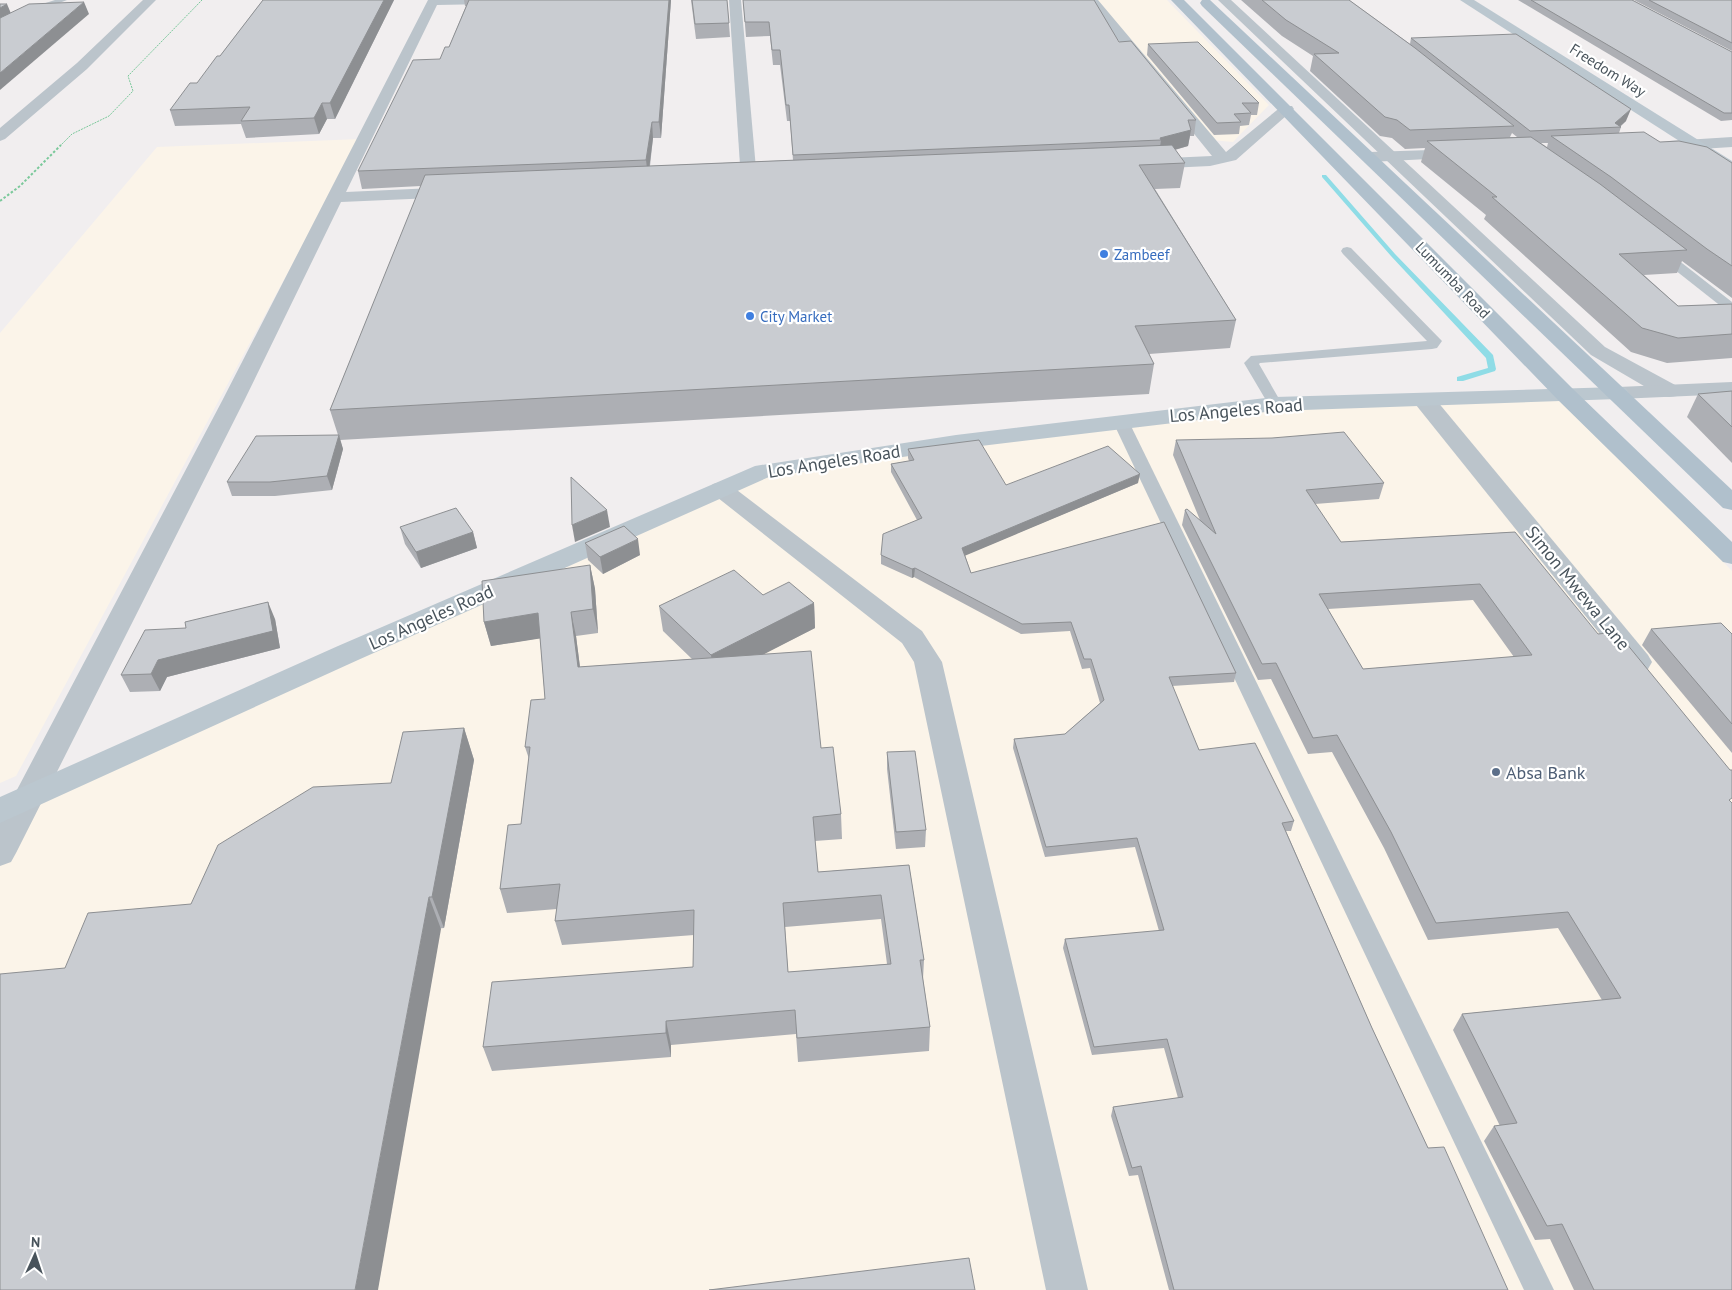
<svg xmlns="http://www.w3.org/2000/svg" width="1732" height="1290" viewBox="0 0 1732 1290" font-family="'PT Sans',sans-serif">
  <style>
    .commercial { fill: #fbf4e9 }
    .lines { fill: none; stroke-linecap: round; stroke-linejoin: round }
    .stream { fill: #8fdce6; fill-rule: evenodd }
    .path-far1 { stroke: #7ac89a; stroke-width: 1; stroke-dasharray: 2 1; stroke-linecap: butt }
    .path { stroke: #7ac89a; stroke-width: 2; stroke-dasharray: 2.5 2; stroke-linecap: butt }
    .service { fill: #bbc4cb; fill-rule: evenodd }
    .minor { fill: #bbc4cb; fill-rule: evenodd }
    .tertiary { fill: #bbc4cb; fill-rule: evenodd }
    .secondary { fill: #bbc7cf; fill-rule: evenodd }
    .primary { fill: #b0c0cc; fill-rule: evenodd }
    .wall { fill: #adafb4; fill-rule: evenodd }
    .shaded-wall { fill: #8d8f92 }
    .building { fill: #c9ccd1; stroke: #8d8f92; fill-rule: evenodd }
    .shop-dot { fill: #3f7fe0; stroke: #fff; stroke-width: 2 }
    .service-dot { fill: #5c6f8a; stroke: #fff; stroke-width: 2 }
    .labels { text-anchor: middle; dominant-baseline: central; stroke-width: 4.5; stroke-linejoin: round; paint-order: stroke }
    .far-street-label { font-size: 15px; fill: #48535b; stroke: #fff }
    .far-shop-label { font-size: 15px; fill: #366cbe; stroke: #fff; text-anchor: start }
    .street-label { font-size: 18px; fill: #48535b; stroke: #fff }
    .service-label { font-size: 18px; fill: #4e5e75; stroke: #fff; text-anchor: start }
  </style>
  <rect width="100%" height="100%" fill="#f1eeef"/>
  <g class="commercial">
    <polygon points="1096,0 1167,0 1269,105 1233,142 1211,140"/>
    <polygon points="360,139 16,776 0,783 0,333 157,147"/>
    <polygon points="1566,397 1732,571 1732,1290 0,1290 0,809 772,471 1260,407"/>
  </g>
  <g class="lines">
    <polygon class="stream" points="1322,175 1326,175 1395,254 1493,355 1496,369 1495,371 1463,381 1457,381 1457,377 1488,368 1486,358 1391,256 1322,177"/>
    <polyline class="path-far1" points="60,146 72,134 109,116 133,91 128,76 202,0"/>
    <polyline class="path" points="0,201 20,186 61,145"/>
    <g class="service">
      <polygon points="55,0 67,0 36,12 0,30 0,24 30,8"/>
      <polygon points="1347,247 1351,248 1442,341 1437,348 1432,349 1260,363 1259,364 1282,404 1280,407 1270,407 1244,363 1251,356 1427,341 1343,254 1341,251 1343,248"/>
      <polygon points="1660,248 1664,249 1732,302 1732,312 1727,311 1656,255 1654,252 1656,249"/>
      <polygon points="1121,417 1126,419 1129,422 1554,1290 1524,1290 1113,422 1116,419"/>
    </g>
    <g class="minor">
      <polygon points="143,0 156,0 87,69 5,139 0,141 0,128 77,63"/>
      <polygon points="428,0 494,0 488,4 437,5 346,192 456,187 462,188 464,192 462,196 456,197 341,202 244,401 16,853 11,862 0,866 0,822 222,401"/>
      <polygon points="729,0 741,0 757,180 755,183 743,183 741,180"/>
      <polygon points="1086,0 1098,0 1226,152 1282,106 1292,106 1294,109 1236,160 1210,166 1146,169 1140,167 1138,164 1140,161 1146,159 1212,156"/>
      <polygon points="1218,0 1231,0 1605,347 1677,386 1680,391 1677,396 1669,397 1661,396 1591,355"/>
      <polygon points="1424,394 1432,395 1648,655 1652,662 1648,669 1638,671 1628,669 1416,405 1413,400 1416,395"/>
      <polygon points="721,482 729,484 922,631 942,662 1088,1290 1046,1290 914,662 902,643 713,494 709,489 713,484"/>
    </g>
    <g class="tertiary">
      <polygon points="1732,137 1732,147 1669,151 1664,149 1661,146 1664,143 1669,141"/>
      <polygon points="1461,149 1467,151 1469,154 1467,157 1370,162 1364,160 1362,157 1364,154 1370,152"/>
      <polygon points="1732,382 1732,394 1618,399 1610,398 1607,393 1610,388 1618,387"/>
    </g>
    <g class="secondary">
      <polygon points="1460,0 1474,0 1732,161 1732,173 1726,171"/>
      <polygon points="1618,387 1626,388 1629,393 1626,398 1618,399 1275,411 956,449 769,477 358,660 0,823 0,797 338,646 755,466 956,435 1275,397"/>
    </g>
    <g class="primary">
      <polygon points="1171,0 1184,0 1574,390 1732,542 1732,564 1723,562 1558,400"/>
      <polygon points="1202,0 1210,0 1732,490 1732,510 1723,508 1202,6 1200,3"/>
    </g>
  </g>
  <g class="wall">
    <polygon points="263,0 394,0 335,119 327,119 319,134 246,138 241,124 175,126 170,110 197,83 220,56"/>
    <polygon points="464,0 671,0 661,138 653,138 650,166 793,160 790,121 787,121 780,65 773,65 770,36 746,37 743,0 1094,0 1119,42 1196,120 1194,136 1190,136 1188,146 1175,150 1185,163 1180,188 1155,189 1236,320 1230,348 1149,354 1154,364 1149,394 340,440 343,449 332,490 275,496 232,496 227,482 338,435 330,410 421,186 362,189 358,171 449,47 466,6 465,6"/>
    <polygon points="691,0 727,0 730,37 696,39"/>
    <path d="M1241 0H1349L1410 44 1411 38 1626 121 1620 127H1621L1619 133 1660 142 1732 163V298L1682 261 1677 273 1644 275 1678 306 1732 304V358L1667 363 1631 352 1484 219 1486 215 1421 162 1425 148 1405 149 1392 138 1380 136 1310 71 1313 56 1282 36ZM1512 133 1517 137H1510ZM1541 143H1548L1547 147Z"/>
    <polygon points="1518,0 1632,0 1732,52 1732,120 1721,121"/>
    <polygon points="1634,0 1732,0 1732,51"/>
    <polygon points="1148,44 1259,103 1257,115 1251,115 1249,125 1240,126 1239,134 1214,135 1147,55"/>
    <polygon points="1732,391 1732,463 1687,417 1698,394"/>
    <path d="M1176 440 1384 483 1379 499 1315 504 1341 542 1515 532 1732 1290H1574L1550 1239 1535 1240 1484 1141 1494 1126H1500L1453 1030 1462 1014 1602 1000 1558 928 1428 940 1384 848 1332 752 1308 754 1271 679 1258 680 1182 525 1185 510 1200 520 1173 455ZM1473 600 1514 657 1363 669 1328 609Z"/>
    <polygon points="908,449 1006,485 1138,483 965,555 971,573 1236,673 1234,682 1172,686 1199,750 1294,821 1291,831 1286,831 1372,1028 1428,1148 1508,1290 1169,1290 1138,1175 1129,1176 1111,1116 1113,1107 1178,1098 1164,1048 1092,1055 1063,948 1065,939 1159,931 1135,847 1045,857 1013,748 1014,739 1065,734 1100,703 1090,668 1082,669 1070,631 1021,634 914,577 912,578 881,564 881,555 917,520 891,472 891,464 909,461 908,458"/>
    <polygon points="400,527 473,532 477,548 421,568 405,544"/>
    <polygon points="585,543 640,555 603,574 588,560"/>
    <path d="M590 565 595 589 598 633 576 636 580 667 692 659 663 631 659 606 763 595 814 603 815 628 763 654 821 748 841 814 842 839 815 841 818 872 909 865 924 960 923 979 930 1027 929 1051 798 1062 796 1034 671 1045V1057L492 1071 483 1047 693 967 694 935 562 945 555 921 557 909 507 913 500 889 521 824 529 759 525 747 545 699 540 638 491 646 484 622ZM881 919 887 964 788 972 785 927Z"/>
    <polygon points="275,619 280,648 167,677 160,691 130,692 121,675 186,628"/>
    <polygon points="1651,629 1732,634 1732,753 1642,645"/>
    <polygon points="464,728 474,760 444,928 65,968 191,904 391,783"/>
    <polygon points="887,752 926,830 925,847 896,849 887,769"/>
  </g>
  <g class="shaded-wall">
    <polygon points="384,0 394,0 335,119 330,103"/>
    <polygon points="669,0 671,0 661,138 659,122"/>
    <polygon points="84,2 89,14 0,90 0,73"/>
    <polygon points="7,4 12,16 0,22 0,8"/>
    <polygon points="322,103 327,119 319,134 314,118"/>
    <polygon points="1631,109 1626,121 1619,127 1615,123"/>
    <polygon points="652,122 653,138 648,177 646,160"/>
    <polygon points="1191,130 1188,146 1159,154 1161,140 1160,138"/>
    <polygon points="339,435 343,449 332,490 327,476"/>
    <polygon points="1140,474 1138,483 962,557 962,548"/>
    <polygon points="607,510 610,527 575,542 572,525"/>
    <polygon points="473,532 477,548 421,568 416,552"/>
    <polygon points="638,539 640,555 603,574 600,557"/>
    <polygon points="590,565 595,589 598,633 593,609"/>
    <polygon points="915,568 914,577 912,578 912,569"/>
    <polygon points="268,602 275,619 280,648 167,677 160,691 151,674 158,660"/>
    <polygon points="814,603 815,628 714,680 711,655"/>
    <polygon points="571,612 576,636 583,691 578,667"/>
    <polygon points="538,613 543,638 491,646 484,622"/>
    <polygon points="464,728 474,760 444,928 432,897"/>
    <polygon points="429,897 441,929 378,1290 355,1290"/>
    <polygon points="666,1021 671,1045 671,1057 666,1033"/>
  </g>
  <g class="building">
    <polygon points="263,0 384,0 330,103 322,103 314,118 241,121 250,107 170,110 190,83 197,83 217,56 220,56"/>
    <polygon points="469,0 669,0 659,122 652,122 646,160 358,171 413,60 440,59 445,47 449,47"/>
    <polygon points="692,0 727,0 729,23 695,24"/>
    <polygon points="743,0 1094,0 1119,42 1131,41 1196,120 1188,120 1191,130 1160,138 1161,140 793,155 789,105 786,105 780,50 772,50 769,22 745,22"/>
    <polygon points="1262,0 1349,0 1415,48 1514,126 1410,130 1397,120 1385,117 1314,54 1339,53 1286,20"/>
    <polygon points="1531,0 1632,0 1732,52 1732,113 1724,113"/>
    <polygon points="1649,0 1732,0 1732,43"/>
    <polygon points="84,2 0,73 0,18 29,4"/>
    <polygon points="0,4 7,4 0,8"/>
    <polygon points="1516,34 1631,109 1615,123 1621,127 1530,131 1411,38"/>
    <polygon points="1198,42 1259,103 1242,103 1251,113 1234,114 1241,122 1217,123 1148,44"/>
    <polygon points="1644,132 1660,142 1679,141 1707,147 1732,163 1732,266 1707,249 1611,177 1551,136"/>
    <polygon points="1531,137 1600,184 1687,250 1619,254 1678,306 1732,304 1732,334 1678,338 1642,328 1492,197 1497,197 1427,141"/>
    <polygon points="1172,145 1185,163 1139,165 1236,320 1135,326 1154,364 330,410 425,175"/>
    <polygon points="1732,391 1732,427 1698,394"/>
    <path d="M1344 432 1384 483 1306 490 1341 542 1515 532 1598 634 1617 632 1730 770H1732V798L1729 800 1732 803V1290H1594L1562 1224 1547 1226 1494 1126 1517 1123 1462 1014 1621 998 1568 912 1436 923 1391 832 1337 735 1313 738 1276 663 1262 664 1185 510 1187 509 1216 534 1176 440 1272 438ZM1480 584 1532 655 1363 669 1319 594Z"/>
    <polygon points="339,435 327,476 270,482 227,482 256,436"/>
    <polygon points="979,440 1006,485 1108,446 1140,474 962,548 971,573 1164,522 1236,673 1169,677 1199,750 1255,743 1294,821 1282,823 1372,1028 1428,1148 1444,1147 1508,1290 1174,1290 1141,1166 1132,1168 1113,1107 1183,1097 1167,1039 1094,1047 1065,939 1164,930 1137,838 1046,847 1014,739 1065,734 1104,700 1091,659 1084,659 1071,622 1022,624 915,568 912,569 881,555 883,534 922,518 891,464 914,460 908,449"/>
    <polygon points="571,477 607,510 572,525"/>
    <polygon points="456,508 473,532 416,552 400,527"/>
    <polygon points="624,526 638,539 600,557 585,543"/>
    <path d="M590 565 593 609 571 612 578 667 811 651 821 748 833 747 841 814 813 817 818 872 909 865 924 960H920L930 1027 797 1038 795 1010 666 1021V1033L483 1047 492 982 693 967 694 910 555 921 560 884 500 889 508 825 521 824 530 747H525L531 700 545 699 538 613 484 622 482 581ZM881 895 891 964 788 972 783 903Z"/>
    <polygon points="734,570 763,595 789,582 814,603 711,655 659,606"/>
    <polygon points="268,602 273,631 158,660 151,674 121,675 145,630 186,628 185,622"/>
    <polygon points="1721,623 1732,634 1732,724 1651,629"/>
    <polygon points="464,728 432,897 429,897 355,1290 0,1290 0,974 65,968 88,913 191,904 218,845 313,787 391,783 403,732"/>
    <polygon points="915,751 926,830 896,832 887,752"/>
    <polygon points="969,1258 975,1290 709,1290"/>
  </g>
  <g class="shop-dot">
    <circle cx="1104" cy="254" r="5"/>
    <circle cx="750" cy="316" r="5"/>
  </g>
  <circle class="service-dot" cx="1496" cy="772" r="5"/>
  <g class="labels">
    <g class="far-street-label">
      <text transform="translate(1608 70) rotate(32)">Freedom Way</text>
      <text transform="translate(1453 280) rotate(46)">Lumumba Road</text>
    </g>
    <g class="far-shop-label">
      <text x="1114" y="254">Zambeef</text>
      <text x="760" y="316">City Market</text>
    </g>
    <g class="street-label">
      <text transform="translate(1236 410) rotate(-5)">Los Angeles Road</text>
      <text transform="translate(834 461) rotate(-9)">Los Angeles Road</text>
      <text transform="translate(1578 588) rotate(51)">Simon Mwewa Lane</text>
      <text transform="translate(431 617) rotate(-24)">Los Angeles Road</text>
    </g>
    <g class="service-label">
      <text x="1506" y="772">Absa Bank</text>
    </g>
  </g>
  <g transform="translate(35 1255) rotate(3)" stroke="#ffffff" stroke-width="4" paint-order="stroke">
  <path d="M0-4L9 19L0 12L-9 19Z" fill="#48535b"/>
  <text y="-8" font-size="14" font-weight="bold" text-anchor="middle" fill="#48535b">N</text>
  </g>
</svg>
